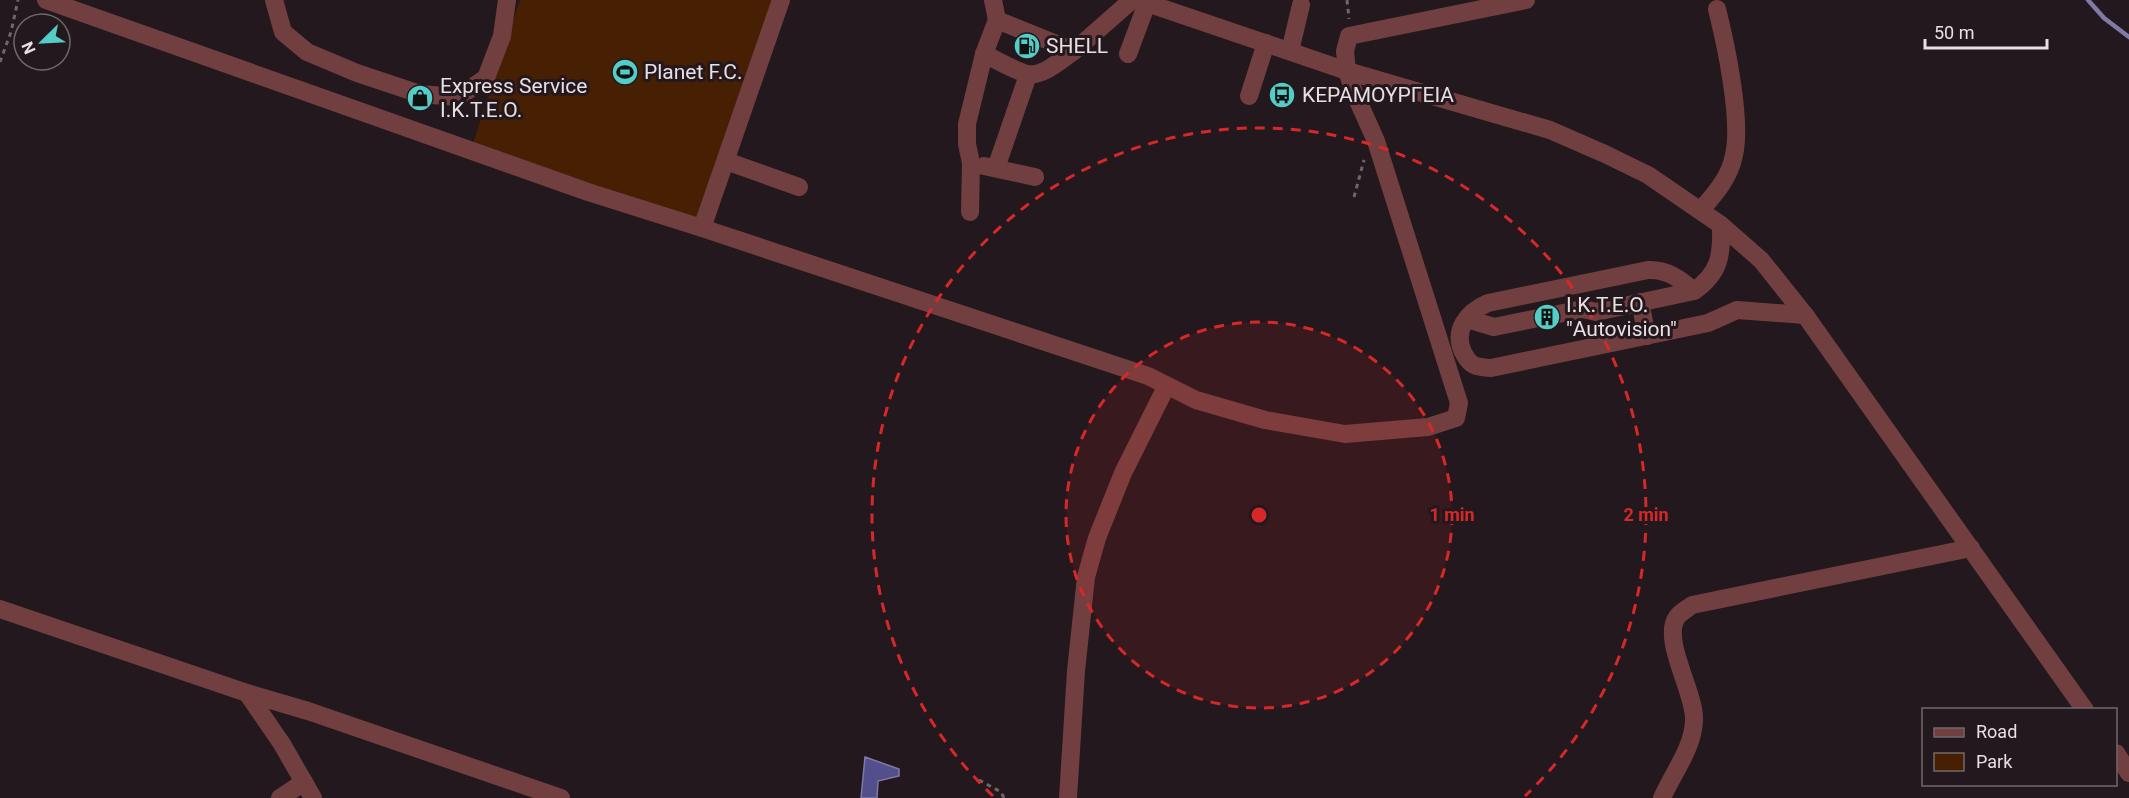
<svg xmlns="http://www.w3.org/2000/svg" width="2129" height="798" viewBox="0 0 2129 798" font-family="Roboto,sans-serif">
  <style>
    .green { fill: #471f03 }
    .water { fill: #534f8d; stroke: #7f7aa6; stroke-width: 1.5 }
    .lines { fill: none; stroke-linecap: round; stroke-linejoin: round }
    .stream { stroke: #7f7aa6; stroke-width: 4.5 }
    .path { stroke: #6f666a; stroke-width: 3; stroke-dasharray: 4.5 4.5; stroke-linecap: butt }
    .minor { stroke: #723f40; stroke-width: 18 }
    .ring { fill: none; stroke: #d62828; stroke-width: 3; stroke-dasharray: 10 8 }
    .labels { text-anchor: middle; dominant-baseline: central; stroke-width: 6; stroke-linejoin: round; paint-order: stroke }
    .poi-label { font-size: 21px; fill: #e7dfe2; stroke: #23181d; text-anchor: start }
    .centre { fill: #d62828; stroke: #23181d; stroke-width: 3 }
    .ring-label { font-size: 18px; text-anchor: middle; font-weight: bold; fill: #d62828; stroke: #23181d; stroke-width: 6; stroke-linejoin: round; paint-order: stroke }
  </style>
  <rect width="100%" height="100%" fill="#23181d"/>
  <polygon class="green" points="520,0 777,0 699,222 473,143"/>
  <polygon class="water" points="865,757 899,769 899,776 878,781 877,798 861,798"/>
  <g class="lines">
    <polyline class="stream" points="2088,0 2104,18 2129,37"/>
    <g class="path">
      <polyline points="1347,0 1349,19"/>
      <polyline points="0,62 11,32 18,0"/>
      <polyline points="1354,197 1364,160"/>
      <polyline points="979,780 1001,792 1004,798"/>
    </g>
    <g class="minor">
      <polyline points="46,0 588,192 702,228 1148,376 1196,400 1265,420 1345,434 1428,427 1456,418 1459,403 1376,141 1354,92 1347,71 1345,51 1349,36 1526,0"/>
      <polyline points="274,0 283,32 307,52 357,73 420,94 458,97 486,78 502,36 507,0"/>
      <polyline points="993,0 997,20 1074,51 1132,0"/>
      <polyline points="1138,0 1347,71 1550,130 1605,154 1648,175 1721,225 1761,260 1805,315 2085,710"/>
      <polyline points="1290,51 1301,5"/>
      <path d="M984 54C995 59 1017 72 1028 74 1043 77 1062 59 1074 51"/>
      <polyline points="1128,54 1147,3"/>
      <polyline points="1249,96 1266,43"/>
      <polyline points="726,161 799,187"/>
      <polyline points="984,166 1035,177"/>
      <polyline points="996,168 1028,75"/>
      <path d="M1701 210C1715 194 1730 177 1734 155 1742 120 1726 45 1717 9"/>
      <polyline points="970,212 971,163 967,144 967,124 984,54 997,20"/>
      <polyline points="702,228 781,0"/>
      <path d="M1694 291C1680 279 1667 269 1648 270L1488 303C1467 312 1453 330 1463 352 1466 358 1470 364 1476 366 1481 367 1486 368 1491 368L1708 323 1737 310 1805 315"/>
      <polyline points="1640,302 1647,336"/>
      <path d="M1467 319 1494 327 1583 309 1596 312 1694 291C1720 273 1722 255 1721 225"/>
      <polyline points="0,609 247,693 308,711 561,798"/>
      <polyline points="247,693 282,744 313,798"/>
      <polyline points="2116,753 2129,773"/>
      <polyline points="280,798 304,782"/>
      <polyline points="1068,798 1076,671 1086,577 1097,538 1123,473 1166,387"/>
      <path d="M1662 798C1673 773 1693 748 1694 721 1696 694 1661 640 1677 617 1681 612 1687 609 1692 605L1971 548"/>
    </g>
  </g>
  <circle cx="1259" cy="515" r="193" fill="#d62828" fill-opacity=".12"/>
  <g class="ring">
    <circle cx="1259" cy="515" r="193"/>
    <path d="M993 796A387 387 0 1 1 1525 796"/>
  </g>
  <defs>
    <symbol id="fuel-disc" viewBox="-11 -11 22 22"><circle r="9.5" fill="#54cdc7" stroke="#23181d"/><path d="M-5.5-6h7V0h2V4h1.3V-2.5L3-4.5l.8-.8L6-3V5H2.5V1h-1V6h-7ZM-4.2-4.7v3.2H.2V-4.7Z" fill="#111"/></symbol>
    <symbol id="stadium-disc" viewBox="-11 -11 22 22"><circle r="9.5" fill="#54cdc7" stroke="#23181d"/><path d="M0-5a6.5 5 0 1 0 0 10a6.5 5 0 1 0 0-10ZM-3.5-1.8h7v3.6h-7Z" fill="#111"/></symbol>
    <symbol id="bus-disc" viewBox="-11 -11 22 22"><circle r="9.5" fill="#54cdc7" stroke="#23181d"/><path d="M-5-6H5V4H4V6H2V4H-2V6H-4V4H-5ZM-3.5-4V0h7V-4ZM-3.5 1.2v1.5H-2V1.2ZM2 1.2v1.5H3.5V1.2Z" fill="#111"/></symbol>
    <symbol id="shop-disc" viewBox="-11 -11 22 22"><circle r="9.5" fill="#54cdc7" stroke="#23181d"/><path d="M-5-2.5h2.3a2.7 3.5 0 0 1 5.4 0H5L5.5 6h-11ZM-1.5-2.5h3a1.5 2.3 0 0 0-3 0Z" fill="#111"/></symbol>
    <symbol id="building-disc" viewBox="-11 -11 22 22"><circle r="9.5" fill="#54cdc7" stroke="#23181d"/><path d="M-4-6H4V6H1V3H-1V6H-4ZM-2.5-4.3h1.7v1.8h-1.7ZM.8-4.3h1.7v1.8H.8ZM-2.5-1h1.7V.8h-1.7ZM.8-1h1.7V.8H.8Z" fill="#111"/></symbol>
  </defs>
  <g fill-rule="evenodd">
    <use href="#fuel-disc" x="1012" y="31" width="30" height="30"/>
    <use href="#stadium-disc" x="610" y="57" width="30" height="30"/>
    <use href="#bus-disc" x="1267" y="80" width="30" height="30"/>
    <use href="#shop-disc" x="405" y="83" width="30" height="30"/>
    <use href="#building-disc" x="1532" y="302" width="30" height="30"/>
  </g>
  <g class="labels">
    <g class="poi-label">
      <text x="1046" y="46">SHELL</text>
      <text x="644" y="72">Planet F.C.</text>
      <text x="440" y="86">Express Service<tspan x="440" dy="24">Ι.Κ.Τ.Ε.Ο.</tspan></text>
      <text x="1302" y="95">ΚΕΡΑΜΟΥΡΓΕΙΑ</text>
      <text x="1566" y="305">I.Κ.Τ.Ε.Ο.<tspan x="1566" dy="24">"Autovision"</tspan></text>
    </g>
  </g>
  <circle cx="1259" cy="515" r="9" class="centre"/>
  <g class="ring-label">
    <text x="1452" y="521">1 min</text>
    <text x="1646" y="521">2 min</text>
  </g>
  <rect x="1922" y="708" width="195" height="78" fill="#23181d" stroke="#71686c" stroke-width="1.5"/>
  <rect x="1934" y="728" width="30" height="9" fill="#723f40" stroke="#71686c" stroke-width="1.5"/>
  <text x="1976" y="738" font-size="18" fill="#e7dfe2">Road</text>
  <rect x="1934" y="753" width="30" height="18" fill="#471f03" stroke="#71686c" stroke-width="1.5"/>
  <text x="1976" y="768" font-size="18" fill="#e7dfe2">Park</text>
  <g transform="translate(42 42) rotate(246)"><circle r="28" fill="#23181d" stroke="#71686c" stroke-width="1.5"/>
  <path d="M0-4.5L10 22L0 15L-10 22Z" fill="#54cdc7"/>
  <text y="-9" font-size="16" font-weight="bold" text-anchor="middle" fill="#e7dfe2">N</text>
  </g>
  <path d="M1925 39v9h122v-9" fill="none" stroke="#e7dfe2" stroke-width="3"/>
  <text x="1934" y="39" font-size="18" fill="#e7dfe2" stroke="#23181d" stroke-width="4.5" paint-order="stroke">50 m</text>
</svg>
